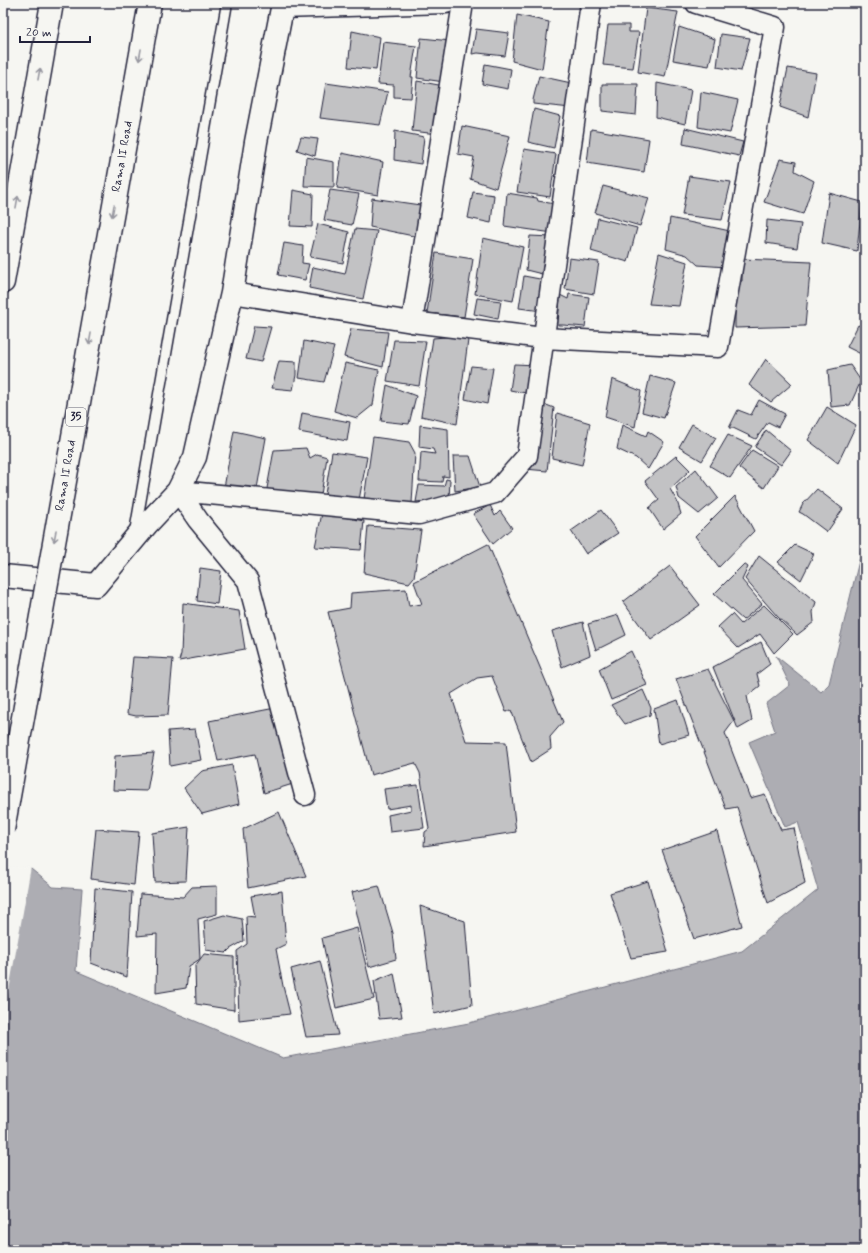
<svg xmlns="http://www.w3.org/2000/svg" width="868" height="1253" viewBox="0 0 868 1253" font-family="Mynerve,sans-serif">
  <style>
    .water { fill: #adadb3; stroke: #757583 }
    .pier { fill: #f6f6f2 }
    .building { fill: #c2c2c4; stroke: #22223b }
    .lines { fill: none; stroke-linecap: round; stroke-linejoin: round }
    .lane-casing { stroke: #22223b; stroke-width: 13 }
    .street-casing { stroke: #22223b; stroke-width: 23 }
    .secondary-casing { stroke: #22223b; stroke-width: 25 }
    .highway-casing { stroke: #22223b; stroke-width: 25 }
    .lane { stroke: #f6f6f2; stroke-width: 10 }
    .street { stroke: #f6f6f2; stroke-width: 20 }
    .secondary { stroke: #f6f6f2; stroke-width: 22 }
    .highway { stroke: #f6f6f2; stroke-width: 22 }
    .highway-bridge-casing { stroke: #22223b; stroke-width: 25; stroke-linecap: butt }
    .highway-bridge { stroke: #f6f6f2; stroke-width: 22 }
    .oneway { stroke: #9797a0 }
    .labels { text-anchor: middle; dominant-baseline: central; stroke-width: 4; stroke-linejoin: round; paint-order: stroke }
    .shield { fill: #f6f6f2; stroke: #626272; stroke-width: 1 }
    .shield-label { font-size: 11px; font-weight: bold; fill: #22223b }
    .street-label { font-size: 12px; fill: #22223b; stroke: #f6f6f2 }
  </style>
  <rect width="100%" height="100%" fill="#f6f6f2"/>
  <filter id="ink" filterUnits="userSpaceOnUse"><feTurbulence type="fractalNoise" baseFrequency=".025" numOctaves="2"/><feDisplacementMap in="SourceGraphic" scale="8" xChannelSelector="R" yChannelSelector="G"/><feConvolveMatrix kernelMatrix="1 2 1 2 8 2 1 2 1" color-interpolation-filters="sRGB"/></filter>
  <g filter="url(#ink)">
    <polygon class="water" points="865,536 865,1250 3,1250 3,870 31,869 53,887 82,889 76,971 283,1058 469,1023 742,951 818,890 798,822 785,827 749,742 775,731 766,704 790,685 776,656 821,692 829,684"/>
    <polygon class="pier" points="31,867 3,1024 3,868"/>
    <g class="building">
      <polygon points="646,8 678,12 665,77 638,72"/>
      <polygon points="517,15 549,22 542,69 512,61"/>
      <polygon points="608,25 629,25 629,32 639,32 633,68 603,65"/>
      <polygon points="679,27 715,39 709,66 673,60"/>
      <polygon points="476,29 509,33 505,56 478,53 472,54"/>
      <polygon points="352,31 380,37 376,70 348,67"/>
      <polygon points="721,34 750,38 741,71 717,67"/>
      <polygon points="421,38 451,41 444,82 417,78"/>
      <polygon points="383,42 416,46 411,77 413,77 411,98 394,97 394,85 378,84"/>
      <polygon points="485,64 511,69 508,89 482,84"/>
      <polygon points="788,68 816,73 808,117 780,107"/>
      <polygon points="539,76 576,84 571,108 533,104 533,100"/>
      <polygon points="417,81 444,86 437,134 412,131"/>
      <polygon points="326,83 388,92 380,125 320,118"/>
      <polygon points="657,83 691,90 685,124 656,117"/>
      <polygon points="602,84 638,84 636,115 602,111"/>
      <polygon points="701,92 738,100 730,133 698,127"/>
      <polygon points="534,109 560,116 554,148 528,142"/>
      <polygon points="462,126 510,136 496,188 470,179 474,157 458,154"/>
      <polygon points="685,128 743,142 739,156 683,144"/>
      <polygon points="591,129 649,139 644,172 587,163"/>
      <polygon points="395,131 424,137 421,164 394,160"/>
      <polygon points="301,137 318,139 315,156 297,150"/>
      <polygon points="524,149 556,154 550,197 517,192"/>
      <polygon points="342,153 383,162 378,195 337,188"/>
      <polygon points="306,157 334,162 334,187 304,186"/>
      <polygon points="780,159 796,162 795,171 814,181 803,214 764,202"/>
      <polygon points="689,176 731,182 722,220 682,215"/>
      <polygon points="603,186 649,198 640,226 595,213"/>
      <polygon points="293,190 313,194 312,227 290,226"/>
      <polygon points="330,190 359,194 352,225 324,220"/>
      <polygon points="473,192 494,195 491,223 468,218"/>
      <polygon points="507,193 537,198 538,201 555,204 553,233 504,226"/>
      <polygon points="829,193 862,202 857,251 822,243"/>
      <polygon points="372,198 427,206 423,238 370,227"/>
      <polygon points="598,218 637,228 628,262 591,251"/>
      <polygon points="670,218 730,231 726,267 698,265 687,255 666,249"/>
      <polygon points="767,220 801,224 797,248 766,243"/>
      <polygon points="318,224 349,232 343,263 310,257"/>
      <polygon points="355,229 377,231 363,299 309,288 313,267 345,274"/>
      <polygon points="530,236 551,237 546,275 526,270"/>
      <polygon points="483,238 523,247 513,301 475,294"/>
      <polygon points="284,243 303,246 302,263 309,264 305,280 278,275"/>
      <polygon points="436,253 473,259 464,317 427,313"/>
      <polygon points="659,253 687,262 679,306 649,304"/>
      <polygon points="569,258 599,262 594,294 565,289"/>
      <polygon points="742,259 811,262 805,326 735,328 735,281 742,281"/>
      <polygon points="524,276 545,280 542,311 519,308"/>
      <polygon points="569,294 589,297 585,327 563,325 558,325 560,295 568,299"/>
      <polygon points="477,298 501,301 498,319 474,314"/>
      <polygon points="858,325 865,328 865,356 847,347"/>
      <polygon points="254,326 271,327 261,362 246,359"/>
      <polygon points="351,329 388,332 383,367 344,357"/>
      <polygon points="459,336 468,340 457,424 421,416 433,338"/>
      <polygon points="394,340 426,341 419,386 387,381"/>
      <polygon points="304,341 334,347 324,382 299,378"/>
      <polygon points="766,359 792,384 771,402 749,385"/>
      <polygon points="279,361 296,362 296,375 293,390 272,388"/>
      <polygon points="345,363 379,370 373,405 357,418 334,411"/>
      <polygon points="514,364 537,365 531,394 510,390"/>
      <polygon points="850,365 861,381 850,405 831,407 828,370"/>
      <polygon points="471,366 493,368 487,404 465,399"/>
      <polygon points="650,376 676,383 664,418 642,412"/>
      <polygon points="612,379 641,391 635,427 605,417"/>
      <polygon points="387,385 416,396 409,424 381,421"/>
      <polygon points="759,400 785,414 778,427 768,422 756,439 733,428 729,428 738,410 751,415"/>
      <polygon points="539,402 554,408 547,471 525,469"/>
      <polygon points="827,407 856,425 838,463 808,440"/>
      <polygon points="302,413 350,422 347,441 299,432"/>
      <polygon points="557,413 590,423 582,465 552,458"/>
      <polygon points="692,424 716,438 702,461 679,447"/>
      <polygon points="420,425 448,429 449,477 443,476 442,482 419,481 421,452 435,454 433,449 419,447"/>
      <polygon points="622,425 646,436 648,431 664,442 648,469 636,458 617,449"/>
      <polygon points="766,430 791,451 781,465 755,447"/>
      <polygon points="234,431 266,438 256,494 224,488"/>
      <polygon points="728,435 752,446 730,478 710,466"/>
      <polygon points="373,437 409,442 415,453 412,503 364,499"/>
      <polygon points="306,448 310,458 317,454 327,457 320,501 266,494 274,450"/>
      <polygon points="752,450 778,466 764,488 739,468"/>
      <polygon points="332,452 367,457 359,500 325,494"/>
      <polygon points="453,456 470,456 480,487 455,491"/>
      <polygon points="676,456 690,470 670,489 677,501 681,514 663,529 649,508 659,500 645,481"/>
      <polygon points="696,469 718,498 699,514 679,498 676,487"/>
      <polygon points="446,479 450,480 449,499 416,502 419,485 444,486"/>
      <polygon points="817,489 843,509 827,532 803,514 799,512 803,504"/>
      <polygon points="735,496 754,531 719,567 695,536"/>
      <polygon points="490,505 495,516 500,511 512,528 493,544 473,514"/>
      <polygon points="601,510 618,533 586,554 571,531"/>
      <polygon points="322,513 364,521 361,550 315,547"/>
      <polygon points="368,526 421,530 414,577 409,583 364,573"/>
      <polygon points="488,544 563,722 550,737 551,749 531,762 511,710 506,712 492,676 477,678 451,694 466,741 506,742 516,832 424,846 425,832 429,829 420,773 415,763 371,775 328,612 350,608 351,593 406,589 409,606 422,604 414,582"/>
      <polygon points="795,545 814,554 801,580 778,562"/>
      <polygon points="759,556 816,602 813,612 814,622 797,635 777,616 745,579"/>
      <polygon points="744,564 748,567 742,580 762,604 743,620 714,594"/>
      <polygon points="670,566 700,605 651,640 623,602"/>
      <polygon points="200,568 221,571 217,604 197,601"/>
      <polygon points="183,603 239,611 245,649 179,661 181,654"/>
      <polygon points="764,605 793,634 774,653 760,634 738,648 718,627 732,614 741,624"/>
      <polygon points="618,615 626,635 596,650 588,624"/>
      <polygon points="583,622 590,655 562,667 552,631"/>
      <polygon points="761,642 770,664 757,674 760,686 747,696 752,721 738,729 713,667"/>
      <polygon points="631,651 647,685 611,700 599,669"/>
      <polygon points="133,657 173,659 168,715 136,716 127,714"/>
      <polygon points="708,669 734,721 725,733 750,798 765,794 781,830 794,828 805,883 768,903 737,807 726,809 676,679"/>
      <polygon points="643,690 651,708 650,715 625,724 611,705"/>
      <polygon points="678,700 689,735 659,744 654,709"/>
      <polygon points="275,708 296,783 264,793 255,754 218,761 209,721"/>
      <polygon points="195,729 201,760 170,766 168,731"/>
      <polygon points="154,753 147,791 113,790 115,756"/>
      <polygon points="232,765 239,804 202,814 184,788 202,771"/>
      <polygon points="418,785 424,828 390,832 388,815 411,810 411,805 387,809 384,789"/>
      <polygon points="279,812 306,876 248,888 243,829"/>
      <polygon points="189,827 186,881 155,882 152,833"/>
      <polygon points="96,829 139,832 134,885 91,879"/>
      <polygon points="717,831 742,926 694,939 662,850"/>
      <polygon points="648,881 668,952 631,958 610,893"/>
      <polygon points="217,886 217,914 198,919 200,959 189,966 186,988 156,993 157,934 137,936 140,894 183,897 192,887"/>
      <polygon points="379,886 393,933 396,959 369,967 352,892"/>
      <polygon points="95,888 132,892 127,977 91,963"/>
      <polygon points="282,891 286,944 276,949 283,986 290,1014 239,1020 237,951 247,944 246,916 255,917 251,896"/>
      <polygon points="420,906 465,921 472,1005 434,1014"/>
      <polygon points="224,915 242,919 244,941 230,949 226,953 206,950 204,921"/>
      <polygon points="357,928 374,999 336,1008 322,938"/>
      <polygon points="204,954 234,957 234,1010 196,1004 195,966"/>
      <polygon points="320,961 338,1035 306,1037 291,969"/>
      <polygon points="394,973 402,1017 379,1019 374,981"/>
    </g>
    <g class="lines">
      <defs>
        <polyline id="lane" points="135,532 227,3"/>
        <g id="street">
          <polyline points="282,8 446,3"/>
          <polyline points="232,293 412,322 543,338 718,347 775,27 696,3"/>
          <polyline points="412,322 463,3"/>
          <polyline points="305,795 248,581 198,520 178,491 419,514 495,493 527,456 591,3"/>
        </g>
        <polyline id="secondary" points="3,576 96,585 147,524 178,491 195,457 232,293 256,142 283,3"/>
        <polyline id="highway" points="3,282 52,3"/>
      </defs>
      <use href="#lane" class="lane-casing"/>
      <use href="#street" class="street-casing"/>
      <use href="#secondary" class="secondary-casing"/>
      <use href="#highway" class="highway-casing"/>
      <use href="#lane" class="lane"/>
      <use href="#street" class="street"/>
      <use href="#secondary" class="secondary"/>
      <use href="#highway" class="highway"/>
      <defs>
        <g id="highway-bridge">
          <path id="s1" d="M3 830 150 3"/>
        </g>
      </defs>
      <use href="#highway-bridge" class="highway-bridge-casing"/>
      <use href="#highway-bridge" class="highway-bridge"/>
    </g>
    <defs><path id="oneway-shaft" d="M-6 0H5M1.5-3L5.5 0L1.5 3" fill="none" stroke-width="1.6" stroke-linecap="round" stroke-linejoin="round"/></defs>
    <g class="oneway">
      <use href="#oneway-shaft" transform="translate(140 55) rotate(100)"/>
      <use href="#oneway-shaft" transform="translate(39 74) rotate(-80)"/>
      <use href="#oneway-shaft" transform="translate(17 202) rotate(-80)"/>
      <use href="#oneway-shaft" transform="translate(113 211) rotate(100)"/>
      <use href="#oneway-shaft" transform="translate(90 339) rotate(100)"/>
      <use href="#oneway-shaft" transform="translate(55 536) rotate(100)"/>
    </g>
  </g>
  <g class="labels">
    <rect class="shield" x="66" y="408" width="20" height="18" rx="3"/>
    <g class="shield-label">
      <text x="76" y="417">35</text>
    </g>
    <g class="street-label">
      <text stroke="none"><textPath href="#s1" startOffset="684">Rama II Road</textPath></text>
      <text stroke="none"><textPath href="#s1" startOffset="360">Rama II Road</textPath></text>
    </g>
  </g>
  <rect width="868" height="1253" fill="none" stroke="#f6f6f2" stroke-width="16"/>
  <rect x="8" y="8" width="852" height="1237" fill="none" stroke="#22223b" stroke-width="1.5" filter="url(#ink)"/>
  <path d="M20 36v6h70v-6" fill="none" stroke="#22223b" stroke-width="2"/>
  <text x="26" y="36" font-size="12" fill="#22223b" stroke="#f6f6f2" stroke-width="3" paint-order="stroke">20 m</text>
</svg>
